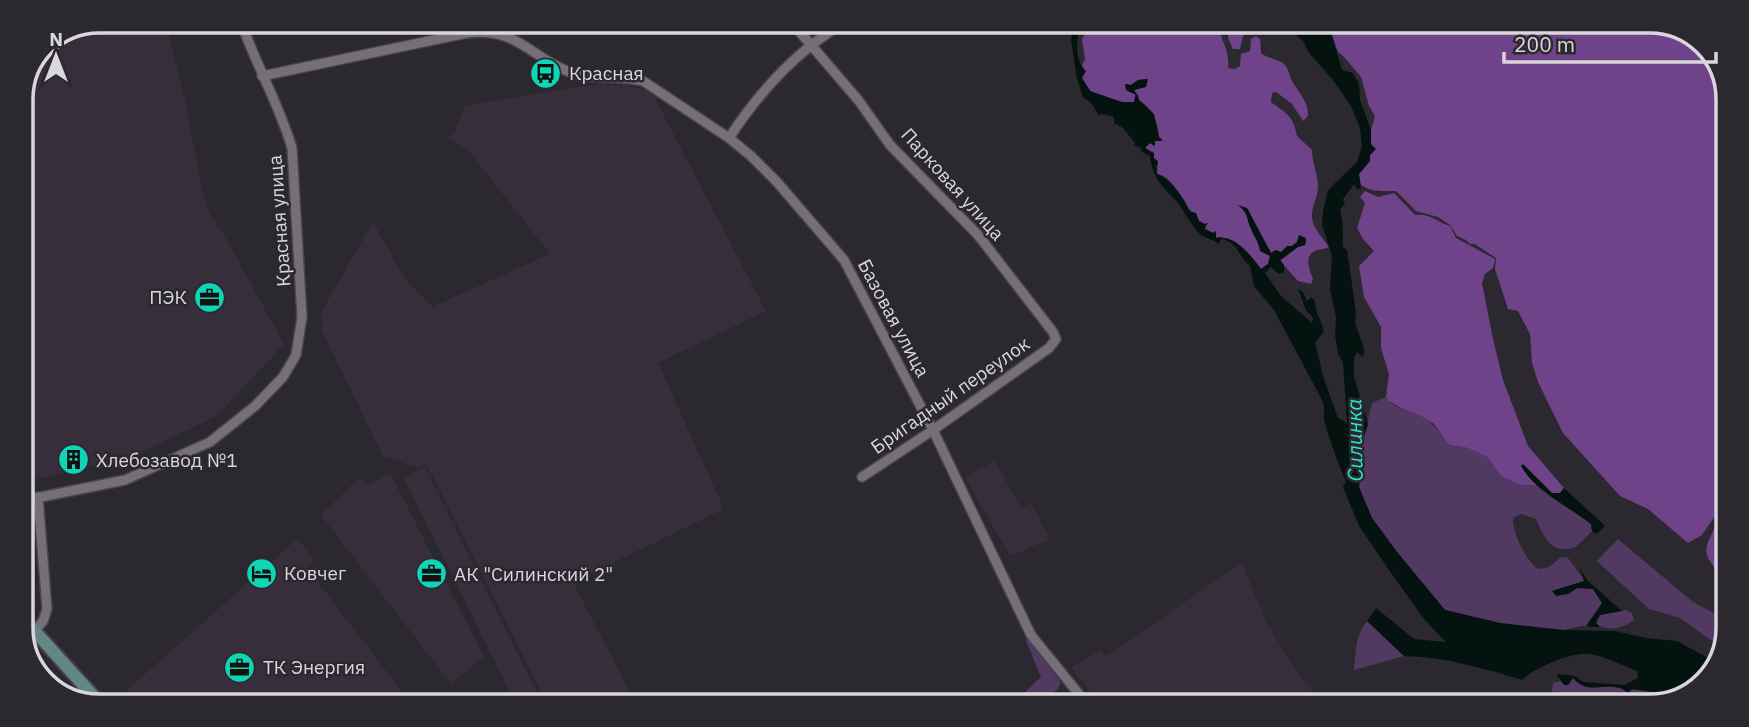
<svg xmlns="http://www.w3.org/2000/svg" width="1749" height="727" viewBox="0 0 1749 727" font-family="'IBM Plex Sans',sans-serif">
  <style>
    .built { fill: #362f3b }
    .green { fill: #523962 }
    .forest { fill: #6f4389 }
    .water { fill: #04130f }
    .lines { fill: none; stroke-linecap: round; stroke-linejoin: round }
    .street-casing { stroke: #48444a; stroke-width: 12 }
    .secondary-casing { stroke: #48444a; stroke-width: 16 }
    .street { stroke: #746f78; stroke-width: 9 }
    .secondary { stroke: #628786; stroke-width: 12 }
    .labels { text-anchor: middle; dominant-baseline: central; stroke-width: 5; stroke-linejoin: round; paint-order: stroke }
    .poi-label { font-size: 19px; fill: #dad7dc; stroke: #2c282f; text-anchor: start }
    .street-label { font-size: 19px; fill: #dad7dc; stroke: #2c282f }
    .water-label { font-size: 21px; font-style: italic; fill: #28e7c5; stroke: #2c282f }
    .rim { fill: none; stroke: #dad7dc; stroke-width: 3.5 }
  </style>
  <rect width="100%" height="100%" fill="#2c282f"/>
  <g class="built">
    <polygon points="99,21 165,21 186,105 203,194 210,215 227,240 284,344 217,416 137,454 21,483 21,95 44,44"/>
    <polygon points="596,84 629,86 652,93 766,311 658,363 724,509 573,582 635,702 546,702 427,465 419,468 383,456 320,327 324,325 320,314 373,222 406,281 432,307 550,254 467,149 447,138 454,133 465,106"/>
    <polygon points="995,461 1021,508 1031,503 1050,539 1010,556 965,477"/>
    <polygon points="425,467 542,702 515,702 404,478"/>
    <polygon points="390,473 484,657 451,684 321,515 359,478 370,484"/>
    <polygon points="297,539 314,559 306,567 404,694 408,691 416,701 137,700 127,690"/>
    <polygon points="1242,563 1267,624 1298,673 1325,705 1100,704 1071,667 1101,650 1106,656"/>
  </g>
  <g class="green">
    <path d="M1386 397C1394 409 1409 410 1421 416 1433 422 1441 434 1449 445L1468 448 1487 457 1501 476 1520 485H1537L1591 524 1592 531C1587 535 1581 544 1575 547 1552 556 1543 536 1536 519L1521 514 1513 518C1512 532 1526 561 1538 569L1549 567 1561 557 1568 558 1585 581 1553 591 1568 594 1577 588 1593 589 1602 603 1587 625 1563 630 1500 623 1445 610 1397 552 1372 518 1359 487 1362 444 1372 403Z"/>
    <polygon points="1618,539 1693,602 1723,618 1722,648 1680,618 1649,609 1597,561"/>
    <path d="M1626 610 1632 613 1634 620C1623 628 1608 633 1595 623L1600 615Z"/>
    <path d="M1367 621 1404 656 1354 670C1356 652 1355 636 1367 621Z"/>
    <path d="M1027 637 1061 683C1053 702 1024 704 1007 704L1020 697 1041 677 1026 641Z"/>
    <path d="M1573 678C1582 688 1590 690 1603 686L1684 696 1650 706H1565L1552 691 1553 683Z"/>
  </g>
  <g class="forest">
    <path d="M1090 25H1219C1221 44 1230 48 1228 68L1235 69 1240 66 1241 54 1250 51 1251 39 1256 36 1260 39 1261 53C1268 59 1280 59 1285 65 1289 69 1289 76 1292 81 1298 92 1309 102 1308 116L1303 121 1292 104 1276 92 1272 93 1271 102C1287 114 1293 115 1297 136L1312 150C1312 162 1317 173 1318 184 1318 197 1314 201 1312 212 1310 225 1322 237 1329 247 1325 249 1321 249 1317 250 1303 255 1309 269 1313 279L1311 284 1298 281 1280 261 1298 247 1305 245 1306 241 1304 237 1299 236 1297 242 1292 246H1289L1281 252 1275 250 1271 253 1247 208 1243 209C1248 215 1259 242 1260 250L1270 256 1268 264 1261 269C1251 255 1234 234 1216 238V231L1213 233 1205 229 1208 223 1205 224C1186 216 1178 177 1157 174L1158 161 1154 158V154L1148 151 1145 147 1150 143 1154 146 1155 141 1162 139 1159 137C1158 122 1152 108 1139 100V96L1134 90 1144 87 1147 79 1138 80 1131 85 1125 84 1130 92 1135 94 1134 102H1122L1088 90 1082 78 1081 67 1085 59 1082 39Z"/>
    <polygon points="1228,25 1256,25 1256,26 1243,36 1240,49 1233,49 1228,38"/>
    <path d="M1329 26 1679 27 1712 52 1728 94 1723 579C1697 547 1706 551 1719 517L1715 516 1702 535 1688 543 1648 509 1620 496 1563 433 1538 382 1532 363 1530 334 1518 311 1508 309 1495 269 1496 258 1475 244H1470L1466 240 1457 236 1450 225 1438 217 1416 211 1396 191C1382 191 1370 193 1359 183V174L1370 161 1371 130 1375 116 1369 106 1361 77 1344 57 1338 52Z"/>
    <path d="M1365 191 1378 197 1394 193 1415 215C1430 213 1437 222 1450 226L1456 238 1495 259 1493 268 1485 274 1482 283 1493 339 1503 380 1528 446 1564 488 1560 493H1552L1523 465 1527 475 1537 485H1520L1501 476 1487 457 1468 448 1449 445 1434 424 1421 416 1403 409 1389 401 1386 397 1389 374 1381 348V327L1364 297 1359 266 1374 251 1363 239 1357 228 1365 203 1360 197Z"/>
  </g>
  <g class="water">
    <path d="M1073 25H1078L1079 27C1077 43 1074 59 1086 71L1082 78 1091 92 1122 102H1134L1136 95 1126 90 1125 84 1131 85 1138 80 1148 79 1146 87 1134 90 1139 100 1154 114 1159 137 1163 141H1155V146L1150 143 1145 148 1154 153V158L1158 162 1156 167 1157 174C1168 177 1186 199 1189 211L1196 213 1199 221 1205 224 1208 223 1205 226V229L1213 233 1216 231V238C1235 234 1251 256 1261 269L1268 264 1270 256 1260 251C1259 242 1254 237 1251 229 1246 218 1249 214 1238 205L1247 208 1271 253 1276 250 1281 252 1287 246H1292L1297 242 1299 235 1306 238 1305 245 1298 247 1280 260 1284 265V272L1279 274 1271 267 1265 273 1281 296 1312 323 1313 318 1306 310 1298 289 1303 292 1307 301 1311 297 1315 301C1315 312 1322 321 1324 332L1315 342 1323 376 1338 418 1347 423 1343 362 1338 354 1335 335 1336 318 1330 289 1332 256 1322 225 1323 211 1328 190 1357 162 1362 146 1360 128 1351 106 1333 80 1309 53 1303 41 1285 25 1329 26 1342 70 1353 73 1359 84 1360 100 1371 130V144L1376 149 1370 155V161L1359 174 1361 187 1358 190 1354 185 1352 187 1343 199 1345 203 1340 210C1344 221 1342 234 1343 247L1347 250 1356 312 1355 323 1364 348 1363 357 1357 352 1354 358V377L1368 424 1362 444 1359 487 1372 518 1397 552 1445 610 1500 623 1563 630 1615 631 1646 638 1677 641 1717 663 1694 693 1684 696 1632 689 1628 693C1611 677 1591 698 1573 678L1568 685H1564L1557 675 1558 674 1575 676 1583 682 1624 685 1638 678 1637 671C1598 656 1591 646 1550 663 1539 668 1530 672 1522 680 1482 668 1446 657 1404 656L1367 621 1376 608 1414 639 1446 642 1424 619 1389 570 1359 526 1343 487 1346 482C1338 463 1331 444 1325 424 1322 414 1327 411 1321 398L1274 310 1254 286 1250 266C1238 256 1238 242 1221 239L1219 244C1213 239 1206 239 1200 234 1190 224 1185 212 1177 202 1162 186 1153 179 1150 156L1142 152 1140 147 1134 146 1135 143 1123 128 1114 123V117L1103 114 1098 115 1093 105 1083 97 1077 79 1071 40Z"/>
    <path d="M1523 464 1552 493H1560L1564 488 1605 526 1597 534 1592 531 1591 524C1568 506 1536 492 1521 466Z"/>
    <polygon points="1580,569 1587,580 1622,611 1600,615 1596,623 1600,627 1590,627 1587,625 1602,603 1593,589 1577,588 1568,594 1556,596 1552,591 1584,581"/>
  </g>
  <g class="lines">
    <defs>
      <g id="street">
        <polyline points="793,24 859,101 890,145 978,235 1053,332 1056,339 1049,348 933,430 862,477"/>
        <path d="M262 76 467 33C519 27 530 58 572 73 592 80 620 75 643 81L729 138 751 156 777 182 844 260 933 430 1031 635 1087 704"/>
        <path d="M729 138C752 103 777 73 809 47 819 39 830 32 840 24"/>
        <path d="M21 501 125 480 210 442 255 406 283 377 296 355 302 317 292 148C279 104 256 65 241 22"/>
        <polyline points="35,631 43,621 47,609 38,497"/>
      </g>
      <polyline id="secondary" points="21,616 97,700"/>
    </defs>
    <use href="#street" class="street-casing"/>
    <use href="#secondary" class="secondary-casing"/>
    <use href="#street" class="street"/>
    <use href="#secondary" class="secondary"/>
  </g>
  <defs>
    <symbol id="bus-disc" viewBox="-11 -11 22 22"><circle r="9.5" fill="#0ed5b4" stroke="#2c282f"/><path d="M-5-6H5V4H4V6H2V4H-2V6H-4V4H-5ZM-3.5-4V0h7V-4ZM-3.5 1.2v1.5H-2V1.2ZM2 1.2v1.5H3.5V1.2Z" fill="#111"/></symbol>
    <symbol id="office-disc" viewBox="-11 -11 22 22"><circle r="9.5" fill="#0ed5b4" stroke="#2c282f"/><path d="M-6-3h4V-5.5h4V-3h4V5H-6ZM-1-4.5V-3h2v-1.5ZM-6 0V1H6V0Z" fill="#111"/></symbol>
    <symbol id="building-disc" viewBox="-11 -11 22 22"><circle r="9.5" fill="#0ed5b4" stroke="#2c282f"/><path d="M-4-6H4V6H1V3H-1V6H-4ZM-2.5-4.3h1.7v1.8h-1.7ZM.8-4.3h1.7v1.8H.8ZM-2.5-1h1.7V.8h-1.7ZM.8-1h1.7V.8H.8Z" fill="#111"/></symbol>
    <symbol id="hotel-disc" viewBox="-11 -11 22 22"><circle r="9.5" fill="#0ed5b4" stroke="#2c282f"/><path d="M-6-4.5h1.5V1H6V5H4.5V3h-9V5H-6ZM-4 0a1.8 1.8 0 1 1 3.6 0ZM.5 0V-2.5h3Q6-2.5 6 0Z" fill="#111"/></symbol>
  </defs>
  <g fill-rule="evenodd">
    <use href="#bus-disc" x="528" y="56" width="35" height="35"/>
    <use href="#office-disc" x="192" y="280" width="35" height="35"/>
    <use href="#building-disc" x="56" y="442" width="35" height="35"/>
    <use href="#hotel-disc" x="244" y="556" width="35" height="35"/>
    <use href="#office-disc" x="414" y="556" width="35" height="35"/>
    <use href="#office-disc" x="222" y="650" width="35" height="35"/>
  </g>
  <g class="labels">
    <g class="poi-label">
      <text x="569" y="73">Красная</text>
      <text x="187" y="297" text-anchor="end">ПЭК</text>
      <text x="96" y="460">Хлебозавод №1</text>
      <text x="284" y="573">Ковчег</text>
      <text x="454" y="574">АК "Силинский 2"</text>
      <text x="263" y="667">ТК Энергия</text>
    </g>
    <g class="street-label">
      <text transform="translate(953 184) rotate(48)">Парковая улица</text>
      <text transform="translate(279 221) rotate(-94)">Красная улица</text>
      <text transform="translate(894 318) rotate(62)">Базовая улица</text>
      <text transform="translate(950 395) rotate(-35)">Бригадный переулок</text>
    </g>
    <g class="water-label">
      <text transform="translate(1354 440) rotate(-91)">Силинка</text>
    </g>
  </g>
  <path d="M0 0H1749V727H0ZM99 33H1650A66 66 0 0 1 1716 99V628A66 66 0 0 1 1650 694H99A66 66 0 0 1 33 628V99A66 66 0 0 1 99 33Z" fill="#2c282f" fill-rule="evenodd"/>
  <path class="rim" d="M99 33H1650A66 66 0 0 1 1716 99V628A66 66 0 0 1 1650 694H99A66 66 0 0 1 33 628V99A66 66 0 0 1 99 33Z"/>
  <g transform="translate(56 56)" stroke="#2c282f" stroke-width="5" paint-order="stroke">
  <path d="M0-5L12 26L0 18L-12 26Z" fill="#dad7dc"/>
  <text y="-10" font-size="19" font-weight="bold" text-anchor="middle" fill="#dad7dc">N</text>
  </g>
  <path d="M1504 52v10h212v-10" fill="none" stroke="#dad7dc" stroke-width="3.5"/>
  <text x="1514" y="52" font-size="21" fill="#dad7dc" stroke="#2c282f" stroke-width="5" paint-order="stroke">200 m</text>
</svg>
